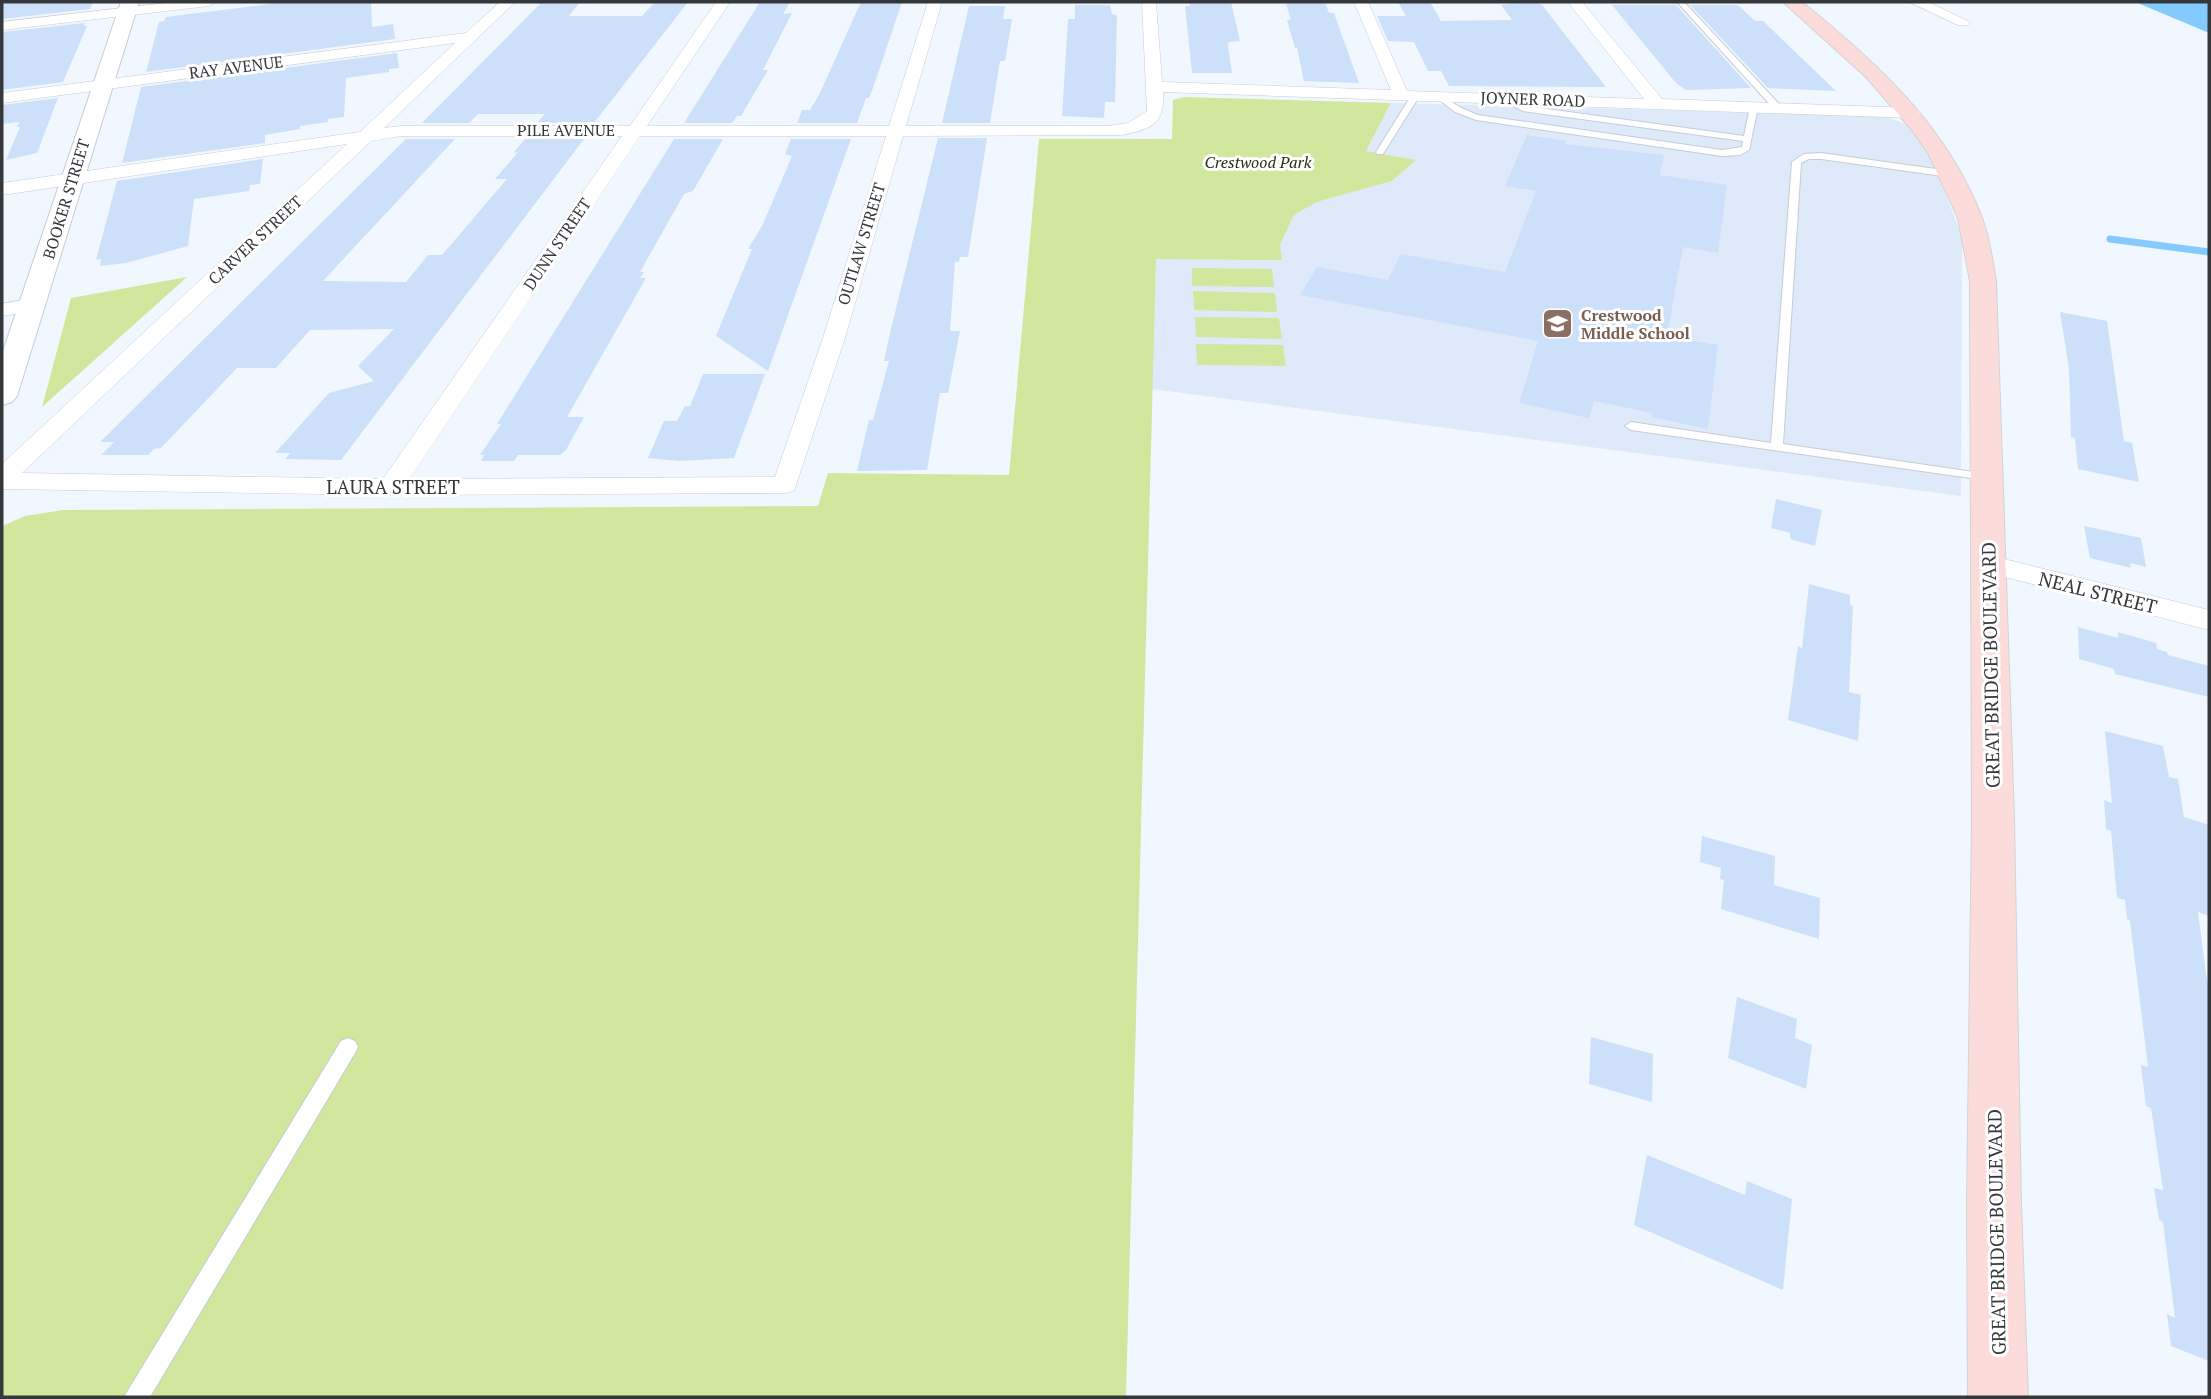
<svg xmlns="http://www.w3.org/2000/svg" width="2211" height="1399" viewBox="0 0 2211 1399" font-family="'PT Serif',serif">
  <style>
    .built { fill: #deeaf9 }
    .green { fill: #d1e79e }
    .water { fill: #84cafc }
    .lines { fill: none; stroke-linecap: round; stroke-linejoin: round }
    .stream { stroke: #84cafc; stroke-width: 7 }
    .building { fill: #cce0f9 }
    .service-casing { stroke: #c5ccd5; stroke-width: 2 }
    .minor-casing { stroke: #c5ccd5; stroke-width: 1 }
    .tertiary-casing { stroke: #c5ccd5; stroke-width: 2 }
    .primary-casing { stroke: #d3d3d4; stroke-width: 2 }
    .service { fill: #fff; fill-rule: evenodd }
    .minor { fill: #fff; fill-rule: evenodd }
    .tertiary { fill: #fff; fill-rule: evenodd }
    .primary { fill: #fcdcdb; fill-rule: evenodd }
    .labels { text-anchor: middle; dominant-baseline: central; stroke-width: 6; stroke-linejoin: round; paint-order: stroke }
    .far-street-label { font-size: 16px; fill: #35383b; stroke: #fff }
    .far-park-label { font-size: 16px; font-style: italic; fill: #283111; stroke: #fff }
    .far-education-label { font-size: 16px; font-weight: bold; fill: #785e54; stroke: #fff; text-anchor: start }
    .street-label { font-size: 19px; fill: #35383b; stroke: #fff }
  </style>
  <rect width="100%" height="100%" fill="#f1f7fe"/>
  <polygon class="built" points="1391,103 1863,115 1889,118 1905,124 1916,132 1935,168 1962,236 1961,496 1152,389 1156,259 1280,245 1294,215 1317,202 1392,181 1415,160 1366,151"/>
  <g class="green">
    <polygon points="1184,97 1391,103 1366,151 1416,160 1392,181 1317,202 1294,215 1280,245 1282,260 1156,259 1126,1397 2,1397 2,526 25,516 63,510 818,506 828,473 1009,475 1039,139 1172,139 1173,100"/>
    <polygon points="1192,268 1272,269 1274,287 1192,286"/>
    <polygon points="187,277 42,407 71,298"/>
    <polygon points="1193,291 1275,293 1277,312 1194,310"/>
    <polygon points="1195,317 1279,318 1282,339 1196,337"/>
    <polygon points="1196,344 1283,345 1286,366 1197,365"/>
  </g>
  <polygon class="water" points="2138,2 2209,2 2209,33 2140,4"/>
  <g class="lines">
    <polyline class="stream" points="2110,239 2209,252"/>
  </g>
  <g class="building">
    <polygon points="2,2 93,2 90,9 2,19"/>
    <polygon points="286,2 371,2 372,27 393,24 395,39 146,72 159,22 164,21 166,17"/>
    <polygon points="542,2 580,2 569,16 642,16 655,2 688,2 594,123 537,123 545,114 478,114 469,123 422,123"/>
    <polygon points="760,2 790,2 783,14 792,13 763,70 768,70 741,116 737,116 732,123 684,123"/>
    <polygon points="861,2 902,2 873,88 869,98 866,98 857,123 797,123 802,110 810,110 819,95"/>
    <polygon points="1190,2 1231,2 1240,41 1229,42 1228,46 1232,73 1192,73 1185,6 1189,6"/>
    <polygon points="1289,2 1322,2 1326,5 1329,13 1334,13 1359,83 1304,81 1297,48 1295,48 1287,20 1291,20 1286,4 1290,4"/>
    <polygon points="1398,2 1430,2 1441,21 1512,20 1501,5 1536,2 1542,5 1606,87 1449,86 1441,71 1428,71 1414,42 1388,41 1377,16 1406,16"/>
    <polygon points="1075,5 1110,5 1112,14 1117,15 1115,102 1105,102 1104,118 1062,116 1068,19 1075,19"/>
    <polygon points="1612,5 1676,5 1751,88 1686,90 1676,83"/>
    <polygon points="1690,5 1738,5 1755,21 1763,21 1836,91 1768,88"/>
    <polygon points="969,6 1005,6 1003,19 1012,19 1005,61 1000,61 990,123 942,123"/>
    <polygon points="85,23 84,26 87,26 63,82 2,90 2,32"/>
    <polygon points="397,53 399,68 389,69 389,72 346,78 344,117 328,119 328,122 300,126 300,129 265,135 265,143 122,163 141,87"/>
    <polygon points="58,98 37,153 6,160 20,127 17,127 19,122 2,124 2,105"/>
    <polygon points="1527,135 1566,141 1565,144 1664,155 1660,175 1727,185 1718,253 1683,247 1667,336 1718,345 1708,429 1651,417 1652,413 1594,401 1589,418 1519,403 1538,341 1300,295 1317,267 1388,280 1401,254 1505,272 1536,191 1505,186"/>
    <polygon points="938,138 987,138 968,257 960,257 959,262 955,262 950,331 960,331 948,393 940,393 927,470 857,471 869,420 873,420 889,361 884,361 891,329"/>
    <polygon points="406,139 455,139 323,281 406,282 428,255 442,255 507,179 495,179 518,152 513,153 525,139 584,139 341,460 285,459 290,453 275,453 329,393 374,381 358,366 394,329 310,330 276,368 237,368 161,448 154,449 148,455 101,455 114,442 100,442"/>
    <polygon points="674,139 723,139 693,191 684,194 640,272 644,272 640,278 646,278 567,417 584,417 566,450 560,455 518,455 514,461 481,461 484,455 480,455 501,424 497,424"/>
    <polygon points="791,139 851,139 768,371 716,336 752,249 748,249 763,224 792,156 785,154"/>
    <polygon points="263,159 260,184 250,185 249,191 194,199 188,246 126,263 100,266 101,259 96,260 117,181"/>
    <polygon points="2060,312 2107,321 2124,441 2132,443 2139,482 2078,469 2075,438 2071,437 2069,368"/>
    <polygon points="703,374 765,374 734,458 679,461 648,458 664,421 677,421 685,406 690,406"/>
    <polygon points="1776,499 1822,510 1815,546 1790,539 1790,533 1771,528"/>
    <polygon points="2084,526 2141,538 2146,567 2130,563 2131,568 2090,558"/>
    <polygon points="1809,584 1850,595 1850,605 1853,606 1849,692 1861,695 1858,741 1788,720 1798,646 1802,648"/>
    <polygon points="2078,627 2118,638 2118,632 2156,643 2157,649 2167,652 2168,655 2209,666 2209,697 2115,674 2114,669 2079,659"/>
    <polygon points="2105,731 2163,746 2169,777 2178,779 2184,817 2209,825 2209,916 2198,912 2207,981 2209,982 2209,1361 2171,1346 2167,1314 2175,1318 2163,1222 2159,1220 2154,1188 2163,1190 2151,1108 2146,1106 2141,1065 2148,1067 2130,921 2127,919 2125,900 2117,898 2111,831 2106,829 2104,800 2112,803"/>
    <polygon points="1702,836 1775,856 1774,885 1820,898 1819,939 1721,909 1724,880 1720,879 1721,868 1700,862"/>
    <polygon points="1737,997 1797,1019 1795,1038 1812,1045 1806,1089 1728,1058"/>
    <polygon points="1591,1037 1653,1054 1652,1102 1589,1084"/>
    <polygon points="1647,1155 1745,1195 1747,1181 1792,1199 1783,1290 1634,1225"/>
  </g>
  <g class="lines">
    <defs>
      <g id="service">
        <polygon points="1677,2 1684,2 1781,106 1781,110 1775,110"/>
        <polygon points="1413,93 1420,95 1383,154 1377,154 1376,152"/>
        <polygon points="1440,94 1461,108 1478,115 1722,150 1742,147 1743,141 1523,111 1498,98 1505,96 1525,106 1744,136 1750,107 1754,104 1758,107 1749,150 1740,155 1722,156 1476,120 1455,112 1437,98 1436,96"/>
        <polygon points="1821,153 1950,171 1955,174 1950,177 1821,159 1809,159 1801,163 1783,444 1987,474 1992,475 1992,481 1631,430 1625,426 1631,422 1771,443 1792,162 1804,154"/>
        <polygon points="348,1038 355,1041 358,1047 355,1053 150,1397 124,1397 341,1041"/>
      </g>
      <g id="minor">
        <polygon points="174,2 216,2 209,6 2,30 2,22"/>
        <path d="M500 2H515L384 128 401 126H630L716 2H730L647 126H889L928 2H942L906 126H1108L1128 123 1147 111 1142 2H1156L1162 82 1391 90 1354 2H1368L1407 91 1644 99 1568 2H1582L1662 99 1913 108 1921 113 1913 118 1163 92C1165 125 1151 129 1122 135L903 136 845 338 794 491 785 493 391 495 2 489V464L347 144 2 195V183L360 132 455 43 2 103V93L466 33ZM401 136H622L383 479 22 473 371 141ZM640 136H886L823 338 775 477 409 479Z"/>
        <polygon points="1909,2 1928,2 1970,22 1968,25 1958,25"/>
        <polygon points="32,298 40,300 43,305 40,310 2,316 2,304"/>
        <polygon points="1988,555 2209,610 2209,630 1978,570 1974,564 1978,558"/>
      </g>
      <polygon id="tertiary" points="121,2 139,2 17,396 12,402 2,405 2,354"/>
      <path id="primary" d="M1783 2H1802C1876 62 1947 126 1982 218 1990 238 1992 260 1996 281L2014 819 2021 1205 2028 1397H1968L1967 1205 1972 819 1970 281 1958 218 1928 153 1911 129 1866 77Z"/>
    </defs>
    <use href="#service" class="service-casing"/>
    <use href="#minor" class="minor-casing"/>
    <use href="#tertiary" class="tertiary-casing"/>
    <use href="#primary" class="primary-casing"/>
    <use href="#service" class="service"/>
    <use href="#minor" class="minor"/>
    <use href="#tertiary" class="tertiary"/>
    <use href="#primary" class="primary"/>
  </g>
  <defs>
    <symbol id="school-square" viewBox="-11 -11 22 22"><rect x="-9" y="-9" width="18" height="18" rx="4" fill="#8d6e63" stroke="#fff"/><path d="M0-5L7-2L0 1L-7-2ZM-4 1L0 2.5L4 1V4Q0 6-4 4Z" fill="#fff"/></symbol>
  </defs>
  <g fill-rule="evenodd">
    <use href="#school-square" x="1540" y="306" width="35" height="35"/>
  </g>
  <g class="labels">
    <g class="far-street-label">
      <text transform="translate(236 67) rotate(-7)">RAY AVENUE</text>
      <text transform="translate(1533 99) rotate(2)">JOYNER ROAD</text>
      <text x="566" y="130">PILE AVENUE</text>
      <text transform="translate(66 199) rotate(-73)">BOOKER STREET</text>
      <text transform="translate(255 240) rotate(-43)">CARVER STREET</text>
      <text transform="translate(557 244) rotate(-56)">DUNN STREET</text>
      <text transform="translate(861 244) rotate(-73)">OUTLAW STREET</text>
    </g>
    <g class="far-park-label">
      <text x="1258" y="162">Crestwood Park</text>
    </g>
    <g class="far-education-label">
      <text x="1581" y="315">Crestwood<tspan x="1581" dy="18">Middle School</tspan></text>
    </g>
    <g class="street-label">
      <text x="393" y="486">LAURA STREET</text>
      <text transform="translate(2098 592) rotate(14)">NEAL STREET</text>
      <text transform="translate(1990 665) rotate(-91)">GREAT BRIDGE BOULEVARD</text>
      <text transform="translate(1996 1232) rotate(-91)">GREAT BRIDGE BOULEVARD</text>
    </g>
  </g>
  <rect width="2211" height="1399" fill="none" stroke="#35383b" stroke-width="7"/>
</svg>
